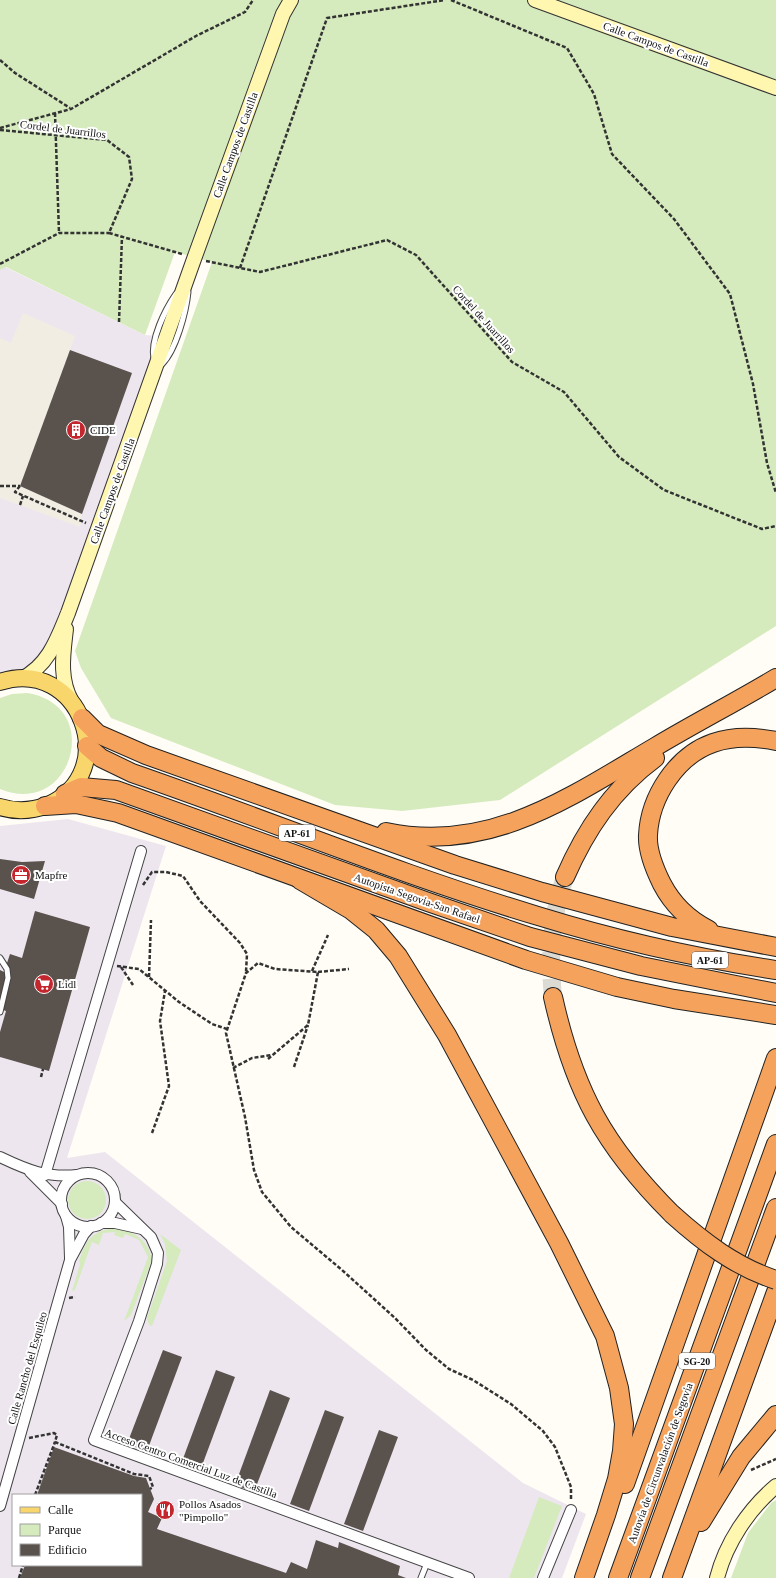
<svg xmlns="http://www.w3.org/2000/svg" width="776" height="1578" viewBox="0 0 776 1578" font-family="'Times New Roman',serif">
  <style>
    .industrial { fill: #eee6ef; fill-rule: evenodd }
    .green { fill: #d5ebbd }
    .plaza { fill: #f1ede2 }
    .building { fill: #5a524d }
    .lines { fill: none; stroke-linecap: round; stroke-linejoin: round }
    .motorway-tunnel { stroke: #dbdad3; stroke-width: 18; stroke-dasharray: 18 9; stroke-linecap: butt }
    .service-casing { stroke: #444; stroke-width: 7 }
    .minor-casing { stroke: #444; stroke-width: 12 }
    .secondary-casing { stroke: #333; stroke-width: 16 }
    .primary-casing { stroke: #222; stroke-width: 18 }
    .motorway-casing { stroke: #222; stroke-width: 20 }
    .path { stroke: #333; stroke-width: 2.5; stroke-dasharray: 4 2; stroke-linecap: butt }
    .service { stroke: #fff; stroke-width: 5 }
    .minor { stroke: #fff; stroke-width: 10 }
    .secondary { stroke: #fff6b0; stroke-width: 14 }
    .primary { stroke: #f9d66b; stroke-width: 16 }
    .motorway { stroke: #f5a25d; stroke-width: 18 }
    .motorway-bridge-casing { stroke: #222; stroke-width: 20; stroke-linecap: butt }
    .motorway-bridge { stroke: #f5a25d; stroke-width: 18 }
    .labels { text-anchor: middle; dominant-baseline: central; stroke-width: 4; stroke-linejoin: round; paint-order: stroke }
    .shield { fill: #fff; stroke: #585858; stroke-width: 1 }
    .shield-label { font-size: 10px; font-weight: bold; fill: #111 }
    .street-label { font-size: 11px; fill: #111; stroke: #fff }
    .poi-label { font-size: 11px; fill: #111; stroke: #fff; text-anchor: start }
  </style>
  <rect width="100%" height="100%" fill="#fffdf5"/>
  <g class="industrial">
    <polygon points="5,267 145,335 159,336 52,635 40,658 26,670 0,673 0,270"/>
    <path d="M68 819 166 846 67 1158 105 1152 523 1483 586 1514 562 1578H0V826ZM13 1495H141V1565H13Z"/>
  </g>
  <g class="green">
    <polygon points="0,0 776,0 776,626 500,800 402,811 335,805 111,718 81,668 75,651 212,262 175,252 145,335 6,267 0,270"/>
    <path d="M27 693C105 705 72 819 0 789V698L12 694Z"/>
    <circle cx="87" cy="1200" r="19"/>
    <path d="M113 1228C132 1230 149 1239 152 1260L131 1315 124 1321 148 1257 139 1240 125 1234 123 1238 114 1235 115 1232 103 1233 99 1245 92 1242 75 1290 72 1291 80 1264 79 1261C86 1241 90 1232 113 1228Z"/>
    <polygon points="160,1234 181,1250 152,1326 149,1325 147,1318 167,1261 165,1244"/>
    <polygon points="539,1497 562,1506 534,1578 509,1578"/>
    <polygon points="776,1500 776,1578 731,1578 748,1533 771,1503"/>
  </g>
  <polygon class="plaza" points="23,313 75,336 20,486 82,514 80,527 0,498 0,338 11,343"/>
  <g class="building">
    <polygon points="70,350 132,373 82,514 20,486"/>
    <polygon points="0,859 22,862 45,861 34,899 0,889"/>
    <polygon points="35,911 90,927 49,1071 0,1057 0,1032 6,1011 0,1009 0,970 4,972 10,954 22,958"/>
    <polygon points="163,1350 182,1357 147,1451 127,1444"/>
    <polygon points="216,1370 235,1377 200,1471 181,1464"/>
    <polygon points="270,1390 290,1398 254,1492 235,1485"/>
    <polygon points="325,1410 344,1417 309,1511 290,1504"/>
    <polygon points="379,1430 398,1437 363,1531 344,1524"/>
    <polygon points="54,1447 134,1476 146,1478 154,1499 148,1512 162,1518 157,1529 286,1573 291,1562 307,1569 316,1540 338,1548 339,1542 400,1566 398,1575 406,1578 20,1578 25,1565 141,1565 141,1495 37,1495"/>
    <polygon points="162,1502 173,1507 169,1518 157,1513"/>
  </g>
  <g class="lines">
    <path class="motorway-tunnel" d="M553 997C549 953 551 918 565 877"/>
    <defs>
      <g id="service">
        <path d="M154 359C150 340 165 310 176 294"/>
        <path d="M162 364C176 350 186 312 188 292"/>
        <polyline points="0,958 7,969 8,978 0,1012"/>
        <polyline points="421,1578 427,1563"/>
      </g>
      <g id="minor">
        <path d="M0 1157C27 1170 47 1178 77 1175"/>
        <polyline points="30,1172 62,1204"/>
        <circle cx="88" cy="1200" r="27"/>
        <polyline points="45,1175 141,851"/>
        <polyline points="115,1202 151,1237 158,1253 157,1264 139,1321 94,1440 469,1578"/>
        <polyline points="66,1216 69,1227 70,1258"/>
        <polyline points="101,1223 115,1223 142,1229"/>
        <polyline points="0,1506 70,1260 84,1234 91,1226"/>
        <polyline points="543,1578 571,1510"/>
      </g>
      <g id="secondary">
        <polyline points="535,0 776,88"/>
        <path d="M66 629C63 655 59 679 72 702"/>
        <path d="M21 679C48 666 57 640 68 613L194 259 283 14 291 0"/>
        <path d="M717 1578C726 1543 748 1510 776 1486"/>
      </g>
      <path id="primary" d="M0 682C80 656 123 772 48 805 32 811 16 812 0 807"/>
      <g id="motorway">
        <polyline points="82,718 98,734 146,755 455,865 542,892 672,927 776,947"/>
        <path d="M87 746 101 758 132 773C268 820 401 875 538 916 616 940 696 958 776 970"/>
        <polyline points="65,794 81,787 116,790 428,902 530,937 641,966 776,993"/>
        <polyline points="45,806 76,804 118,813 526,960 617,987 674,999 776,1015"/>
        <path d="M386 832C490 854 570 797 655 747 695 723 736 702 776 678"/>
        <path d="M565 877C586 829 613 789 655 758"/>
        <polyline points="300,880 351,910 376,930 398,956 447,1035 559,1243 605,1336 619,1388 624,1424 622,1451 617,1479 606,1515 584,1578"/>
        <path d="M709 930C689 920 673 905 662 884 655 870 647 852 648 835 650 797 676 756 713 743 733 736 756 737 776 741"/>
        <path d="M553 997C574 1091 604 1146 672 1214"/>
        <polyline points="625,1484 776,1058"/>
        <polyline points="701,1522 741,1457 776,1415"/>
        <polyline points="618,1578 776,1144"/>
        <polyline points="640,1578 776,1208"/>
        <polyline points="672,1578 776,1292"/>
      </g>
    </defs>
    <use href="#service" class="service-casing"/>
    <use href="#minor" class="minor-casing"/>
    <use href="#secondary" class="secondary-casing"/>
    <use href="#primary" class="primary-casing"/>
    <use href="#motorway" class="motorway-casing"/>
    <g class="path">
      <polyline points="451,0 567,48 594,94 612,154 674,219 730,294 753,384 767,463 776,493"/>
      <polyline points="0,60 15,73 70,108"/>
      <polyline points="55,113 59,233"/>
      <polyline points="0,128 71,109 196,36 245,12 253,0"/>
      <polyline points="0,130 107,140 129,157 132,179 109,233 182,254"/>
      <polyline points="206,261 260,272 387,240 416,255 512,362 564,392 619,457 664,490 762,529 776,526"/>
      <polyline points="0,264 59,233 109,233"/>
      <polyline points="240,268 327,18 445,0"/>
      <polyline points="119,322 122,236"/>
      <polyline points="0,486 20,486"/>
      <polyline points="20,486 15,492 86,523"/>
      <polyline points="20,505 23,496"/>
      <polyline points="143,885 152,872 166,872 183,876 200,901 240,943 247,954 246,972"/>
      <polyline points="117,966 139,969 179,1002 212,1024 227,1029"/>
      <polyline points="121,967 133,985"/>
      <polyline points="312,971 328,935"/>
      <polyline points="318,972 349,969"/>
      <polyline points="149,977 151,920"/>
      <polyline points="268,1059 308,1025 318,972 275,969 258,963 246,973 226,1033 245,1117 254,1170 262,1192 291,1227 342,1270 395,1318 426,1350 449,1369 473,1380 511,1404 543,1431 555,1447 571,1487 571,1500"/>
      <polyline points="294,1067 308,1025"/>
      <polyline points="233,1068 252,1058 272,1055"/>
      <polyline points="41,1077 43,1069"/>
      <polyline points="152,1133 169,1086 160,1021 165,991"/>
      <polyline points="69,1298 75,1297"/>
      <polyline points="29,1438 54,1433 57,1435 55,1442 134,1474 149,1476 153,1487 150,1489"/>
      <polyline points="751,1470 776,1459"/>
      <polyline points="35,1495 55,1442"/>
      <polyline points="19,1578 23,1565"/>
    </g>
    <use href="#service" class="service"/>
    <use href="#minor" class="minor"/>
    <use href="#secondary" class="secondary"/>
    <use href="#primary" class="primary"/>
    <use href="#motorway" class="motorway"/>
    <defs>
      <path id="motorway-bridge" d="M672 1214C703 1242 736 1267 776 1280"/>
    </defs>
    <use href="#motorway-bridge" class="motorway-bridge-casing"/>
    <use href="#motorway-bridge" class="motorway-bridge"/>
  </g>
  <defs>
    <symbol id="building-disc" viewBox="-11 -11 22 22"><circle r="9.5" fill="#c4262e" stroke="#fff"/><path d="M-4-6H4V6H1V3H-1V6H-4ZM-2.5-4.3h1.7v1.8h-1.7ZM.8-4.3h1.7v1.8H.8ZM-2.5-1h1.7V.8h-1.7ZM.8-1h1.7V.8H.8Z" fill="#fff"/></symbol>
    <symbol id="office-disc" viewBox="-11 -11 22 22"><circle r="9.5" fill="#c4262e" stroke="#fff"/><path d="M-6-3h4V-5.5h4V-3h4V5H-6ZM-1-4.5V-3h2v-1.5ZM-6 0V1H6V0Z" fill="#fff"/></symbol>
    <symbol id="supermarket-disc" viewBox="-11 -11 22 22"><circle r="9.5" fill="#c4262e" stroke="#fff"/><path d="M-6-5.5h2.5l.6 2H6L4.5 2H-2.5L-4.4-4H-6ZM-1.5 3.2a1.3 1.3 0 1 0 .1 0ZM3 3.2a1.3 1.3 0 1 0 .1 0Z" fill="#fff"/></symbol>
    <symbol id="restaurant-disc" viewBox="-11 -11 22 22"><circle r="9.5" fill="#c4262e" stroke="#fff"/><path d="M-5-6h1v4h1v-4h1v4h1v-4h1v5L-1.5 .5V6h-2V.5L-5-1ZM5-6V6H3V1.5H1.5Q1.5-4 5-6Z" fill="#fff"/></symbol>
  </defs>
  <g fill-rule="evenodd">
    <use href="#building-disc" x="65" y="419" width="22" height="22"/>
    <use href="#office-disc" x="10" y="864" width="22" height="22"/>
    <use href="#supermarket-disc" x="33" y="973" width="22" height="22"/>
    <use href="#restaurant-disc" x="154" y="1499" width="22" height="22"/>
  </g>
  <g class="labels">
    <g class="shield">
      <rect x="279" y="825" width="36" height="16" rx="3"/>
      <rect x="692" y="952" width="36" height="16" rx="3"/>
      <rect x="679" y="1353" width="36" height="16" rx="3"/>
    </g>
    <g class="shield-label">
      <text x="297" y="833">AP-61</text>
      <text x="710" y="960">AP-61</text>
      <text x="697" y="1361">SG-20</text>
    </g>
    <g class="street-label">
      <text transform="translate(656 44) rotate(20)">Calle Campos de Castilla</text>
      <text transform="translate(63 129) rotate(7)">Cordel de Juarrillos</text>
      <text transform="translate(235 145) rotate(-70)">Calle Campos de Castilla</text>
      <text transform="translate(484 319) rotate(48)">Cordel de Juarrillos</text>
      <text transform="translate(112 491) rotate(-70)">Calle Campos de Castilla</text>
      <text transform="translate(417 898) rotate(19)">Autopista Segovia-San Rafael</text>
      <text transform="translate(27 1368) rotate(-74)">Calle Rancho del Esquileo</text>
      <text transform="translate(191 1463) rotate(20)">Acceso Centro Comercial Luz de Castilla</text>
      <text transform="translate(660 1463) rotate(-70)">Autovía de Circunvalación de Segovia</text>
    </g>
    <g class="poi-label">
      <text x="90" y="430">CIDE</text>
      <text x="35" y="875">Mapfre</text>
      <text x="58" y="984">Lidl</text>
      <text x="179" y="1504">Pollos Asados<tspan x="179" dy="13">"Pimpollo"</tspan></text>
    </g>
  </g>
  <rect x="12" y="1494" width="130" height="72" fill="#ffffff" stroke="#a0a0a0"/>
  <rect x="20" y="1507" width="20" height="6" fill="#f9d66b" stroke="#a0a0a0"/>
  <text x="48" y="1514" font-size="12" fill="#111111">Calle</text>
  <rect x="20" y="1524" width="20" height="12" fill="#d5ebbd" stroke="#a0a0a0"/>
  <text x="48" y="1534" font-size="12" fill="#111111">Parque</text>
  <rect x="20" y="1544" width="20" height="12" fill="#5a524d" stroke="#a0a0a0"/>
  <text x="48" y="1554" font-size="12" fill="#111111">Edificio</text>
</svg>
